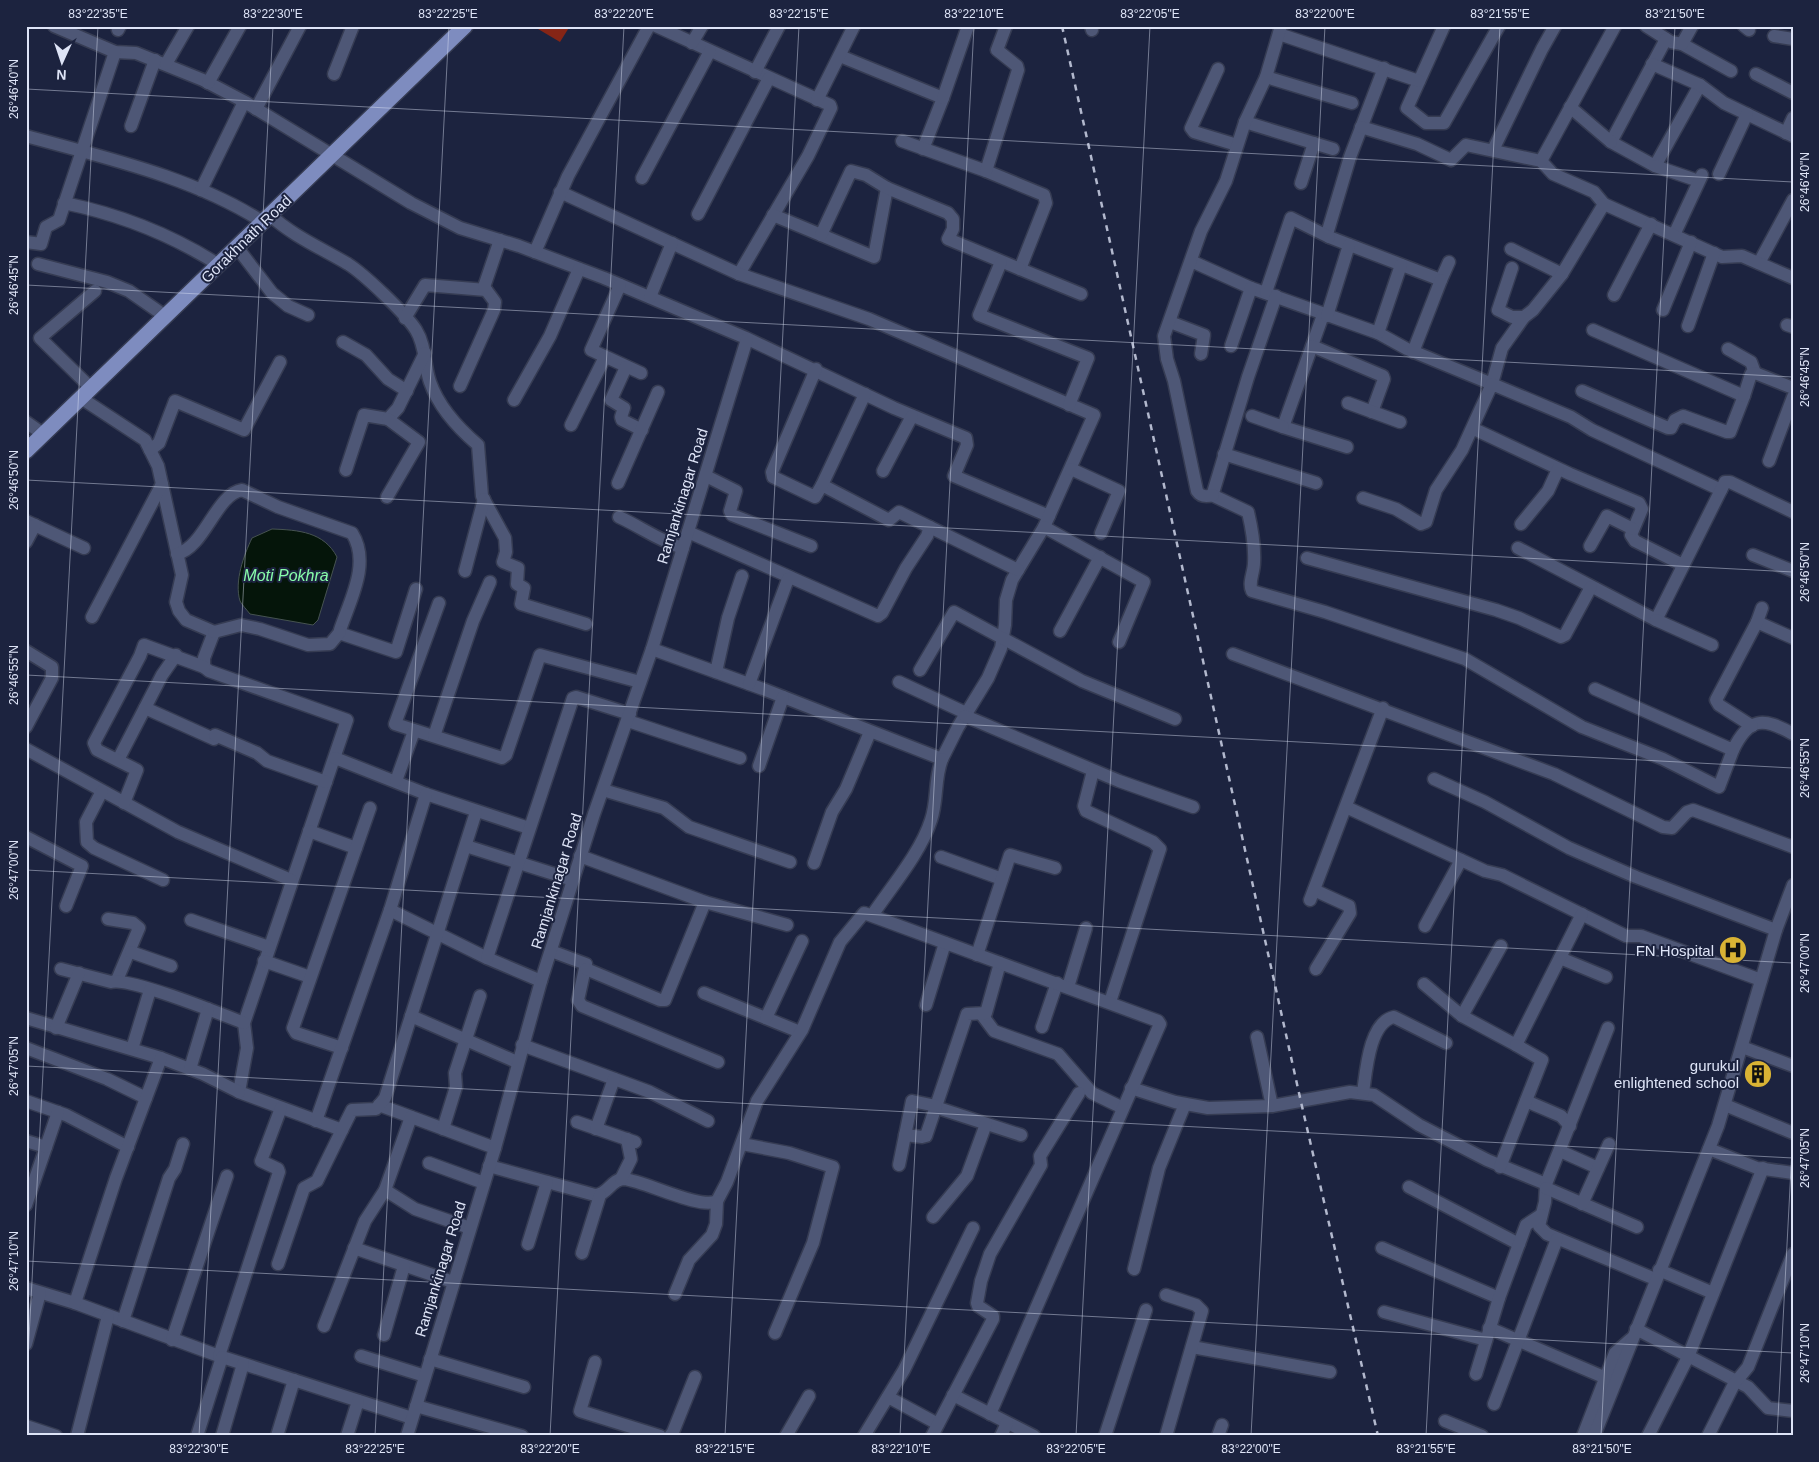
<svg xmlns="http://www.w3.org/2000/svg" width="1819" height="1462" viewBox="0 0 1819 1462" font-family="Arial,sans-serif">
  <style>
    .green { fill: #862516 }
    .water { fill: #05150a; stroke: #465351 }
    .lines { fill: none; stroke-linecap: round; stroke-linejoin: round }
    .minor-casing { stroke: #363c53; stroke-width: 15 }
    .major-casing { stroke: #363c53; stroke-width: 18 }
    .minor { stroke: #4e5776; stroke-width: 12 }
    .major { stroke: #7e8cbf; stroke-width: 15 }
    .rail { stroke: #b2b8cd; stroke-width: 2.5; stroke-dasharray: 6 6; stroke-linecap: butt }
    .ticks { fill: none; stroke: #dee4f7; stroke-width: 1; stroke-opacity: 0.45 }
    .labels { text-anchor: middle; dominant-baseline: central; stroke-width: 4; stroke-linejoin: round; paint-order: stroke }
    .street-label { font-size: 15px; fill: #dee4f7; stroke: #1c233f }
    .poi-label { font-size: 15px; fill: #dee4f7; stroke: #1c233f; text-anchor: end }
    .water-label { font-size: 16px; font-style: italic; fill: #88fcaa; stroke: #1c233f }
    .neatline { fill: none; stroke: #dee4f7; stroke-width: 2 }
    .ticks-label { font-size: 12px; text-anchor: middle; fill: #dee4f7 }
  </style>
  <rect width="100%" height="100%" fill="#1c233f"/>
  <polygon class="green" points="533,26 570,26 560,42"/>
  <path class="water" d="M272 529C299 530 324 532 337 557L318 620 313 625 250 614C247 610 242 605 240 601 234 581 244 555 252 538Z"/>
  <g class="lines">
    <defs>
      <g id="minor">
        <polyline points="54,26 115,52 136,53 203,80 245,102 411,203 460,228 519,246 604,278 746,338 894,408 966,438 967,445 954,476 1049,516"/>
        <polyline points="656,26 830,105 831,108 808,156 739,274"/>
        <polyline points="1091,26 1092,30"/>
        <polyline points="1444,26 1407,108 1426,123 1444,123 1499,26"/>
        <polyline points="1646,26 1671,42 1682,44 1731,71"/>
        <polyline points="1744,26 1749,30"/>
        <polyline points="118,30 120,26"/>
        <polyline points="1279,34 1419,81"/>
        <polyline points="1774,36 1793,39"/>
        <polyline points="1666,39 1611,142 1655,166 1700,85"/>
        <polyline points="692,43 702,26"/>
        <polyline points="1682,44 1692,26"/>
        <polyline points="840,56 943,98 923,149"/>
        <polyline points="166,64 188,26"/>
        <polyline points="1652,64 1700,85 1724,103 1793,136"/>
        <polyline points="1384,68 1350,157 1327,234 1329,237 1441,280 1449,262"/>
        <polyline points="1218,69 1191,128 1194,132 1237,145"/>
        <polyline points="755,72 779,26"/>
        <polyline points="334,74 353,26"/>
        <polyline points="1756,74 1793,93"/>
        <polyline points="1266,77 1352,103"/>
        <polyline points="208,83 240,26"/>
        <polyline points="943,98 968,26"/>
        <polyline points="817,100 854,26"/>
        <polyline points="1570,107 1611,142"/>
        <polyline points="256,109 300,26"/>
        <polyline points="1245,122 1333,149"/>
        <polyline points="131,126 155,60"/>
        <polyline points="1361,127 1417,144 1451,160 1466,145 1541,161 1553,174 1594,192 1604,204"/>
        <polyline points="1786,133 1793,118"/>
        <path d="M26 136C106 158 193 177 263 222"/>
        <polyline points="902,141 986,171 1044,195 1046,203 1020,269 1081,294"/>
        <polyline points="1493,150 1542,49 1555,26"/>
        <polyline points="1541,161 1615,26"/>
        <polyline points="1655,166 1693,179"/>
        <polyline points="986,171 1018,70 1017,66 997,50 1006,26"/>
        <polyline points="1719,174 1747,114"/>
        <polyline points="642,178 710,51"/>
        <polyline points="1301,183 1314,143"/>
        <polyline points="201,190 244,102"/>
        <polyline points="560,192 739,274 869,319 1094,415 1044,527 1012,580 1006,600 1005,625 1001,648 988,678 958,727 942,759 763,689 652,649"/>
        <path d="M64 203C118 214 172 235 219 265"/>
        <polyline points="698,214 769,78"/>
        <path d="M270 215C293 236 321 248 348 264 364 274 406 314 416 330 426 346 424 365 430 382 439 408 458 428 478 445L482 496 505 538 506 552 503 562 518 568 517 584 524 588 521 604 586 624"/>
        <polyline points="773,215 874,257 887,188"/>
        <polyline points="821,235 851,171 866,175 887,188 948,213 953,219 953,229 948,239 1020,269"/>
        <polyline points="1674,235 1702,175"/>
        <polyline points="26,242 41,244 46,227 59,220 115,52"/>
        <polyline points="236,246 272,293 288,306 308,315"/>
        <polyline points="1511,249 1562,274"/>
        <polyline points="535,252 568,176 649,26"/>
        <polyline points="1191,261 1251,288 1378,333 1407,349 1492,384 1502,348 1524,317"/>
        <polyline points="1001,262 979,315 1088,358 1069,405"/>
        <polyline points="1759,263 1793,200"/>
        <polyline points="38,264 107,282 129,291 165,316"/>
        <polyline points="1512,268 1498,310 1512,317 1524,317 1533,310 1562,274 1604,204 1722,257 1742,256 1793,278"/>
        <polyline points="620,285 591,350 641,373"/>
        <polyline points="1266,292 1291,218 1329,237"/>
        <polyline points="1614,295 1651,224"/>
        <path d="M1276 296 1248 377 1213 493 1214 496 1248 512C1252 529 1255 546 1254 563 1254 572 1248 583 1252 591L1325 612 1465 659 1582 727 1663 759 1719 787 1733 750"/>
        <polyline points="650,297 672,243"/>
        <polyline points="1663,310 1691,242"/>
        <polyline points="1323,315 1283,427 1347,447"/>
        <polyline points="1327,316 1349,245"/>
        <polyline points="405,318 425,285 486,290"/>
        <polyline points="1170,322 1204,335 1201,354"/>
        <polyline points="1787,325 1793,327"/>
        <polyline points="1688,326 1714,253"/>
        <polyline points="1378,333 1401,265"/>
        <polyline points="343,342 366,355 388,379 407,391"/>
        <polyline points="1231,346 1251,288"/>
        <polyline points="1312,346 1383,376 1384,379 1372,412"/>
        <polyline points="1728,349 1751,362 1755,373"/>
        <polyline points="1413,352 1441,280"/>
        <polyline points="626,367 611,400 624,408 621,417 622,420 642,430"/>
        <polyline points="816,369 772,472 773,477 815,497 822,485 889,520 899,512 1018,570"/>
        <polyline points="460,386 494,310 495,302 484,287 500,240"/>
        <polyline points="91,388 40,338 95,291"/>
        <polyline points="1582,391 1668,428 1671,428 1675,420 1683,416 1727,432 1730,432 1744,396 1593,330"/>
        <polyline points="1744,396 1751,374 1755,373 1793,388"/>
        <polyline points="81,398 145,440 158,466 182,575 176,602 179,611 186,620 214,632 204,658 204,667 209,671 347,720 244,1023 247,1048 239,1092 342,1130 317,1181 304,1188 278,1264"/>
        <polyline points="514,400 550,336 579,269"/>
        <polyline points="1348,403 1400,422"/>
        <polyline points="1252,416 1283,427"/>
        <polyline points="26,422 43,434"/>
        <polyline points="571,425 605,357"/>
        <polyline points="1474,429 1570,474 1639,503 1642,509 1631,535 1635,541 1683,565"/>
        <polyline points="150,450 159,443 175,401 244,430 280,362"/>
        <polyline points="1224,454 1316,483"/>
        <polyline points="1769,461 1793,397"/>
        <polyline points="1071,469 1119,491 1101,533"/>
        <polyline points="346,470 364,415 388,419 398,408 425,353"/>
        <polyline points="883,471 912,416"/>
        <polyline points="706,476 736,491 730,511 732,515 811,546"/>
        <polyline points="618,483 658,392"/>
        <polyline points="822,485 865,394"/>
        <path d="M1213 495C1206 497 1201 497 1197 491L1174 381 1167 359 1164 336 1201 231 1226 181 1245 122 1266 77 1281 26"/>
        <polyline points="387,497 419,442 388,419"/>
        <polyline points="1363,498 1396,509 1421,524 1426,522 1436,490 1462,450 1492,384 1571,417 1592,430 1721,490"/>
        <path d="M619 517C641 527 659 541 683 548"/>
        <polyline points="26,521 84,548"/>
        <polyline points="1521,524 1548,491 1558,469"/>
        <polyline points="1044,527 1144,582 1119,642"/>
        <polyline points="688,532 790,577"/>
        <polyline points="26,542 35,525"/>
        <polyline points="1590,546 1607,516 1633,529"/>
        <polyline points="1518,548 1656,620 1725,482 1730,482 1793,512"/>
        <path d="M177 554C205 547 216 494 242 490L278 507 352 533C371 563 350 600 340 630L342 634 396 652 416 589"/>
        <polyline points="1753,555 1793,571"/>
        <polyline points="1307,558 1496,610 1519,618 1561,637 1565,635 1591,587"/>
        <polyline points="465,571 484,499"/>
        <polyline points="439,603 395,724 502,758 506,755 540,655 640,682"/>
        <polyline points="92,617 162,484"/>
        <polyline points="1656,620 1712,645"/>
        <polyline points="1757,622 1793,638"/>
        <polyline points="1060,631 1100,557"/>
        <polyline points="214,632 241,625 260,629 308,645 330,644 340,632"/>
        <polyline points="26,651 52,667 52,678 26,727"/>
        <polyline points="1233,654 1554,774 1663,827 1672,828 1687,812 1693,810 1793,847"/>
        <polyline points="920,670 954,612 1082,681 1175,719"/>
        <polyline points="716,672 728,618 742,576"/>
        <polyline points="899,682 966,713"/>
        <polyline points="749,684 788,579 792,578 878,616 882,613 906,568 927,536 930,527"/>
        <path d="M1595 689 1733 750C1749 717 1763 717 1793 734"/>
        <polyline points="145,708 214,739"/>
        <polyline points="965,716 1119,781 1193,807"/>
        <polyline points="628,721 740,758"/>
        <polyline points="1752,726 1719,705 1716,700 1757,622 1762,608"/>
        <polyline points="215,735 257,753 267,761 326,782"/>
        <polyline points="434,736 473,621 490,582"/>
        <polyline points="26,749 178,832 291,880"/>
        <polyline points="335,758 426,794 529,828"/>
        <polyline points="118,760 162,675 176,655"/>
        <polyline points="759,766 783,697"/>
        <polyline points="1093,771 1084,806 1086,811 1153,842 1160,849 1110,1002"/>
        <polyline points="1434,779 1485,802 1569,848 1636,877 1776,930"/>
        <polyline points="396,781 414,731"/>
        <polyline points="603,790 664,808 689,827 790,862"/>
        <polyline points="102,791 86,822 87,842 94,848 163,880"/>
        <polyline points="124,803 137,770 97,750 94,743 140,656 144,645 204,667"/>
        <polyline points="1346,807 1485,871 1502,875 1626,936 1641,936 1761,980"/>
        <polyline points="309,831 356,848"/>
        <polyline points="26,837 82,866 66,906"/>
        <polyline points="466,846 573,880"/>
        <polyline points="580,856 705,902 787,925"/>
        <polyline points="941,857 1002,879"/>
        <polyline points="814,863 832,812 846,789 870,732"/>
        <polyline points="1314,890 1349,906 1350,913 1316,969"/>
        <polyline points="1310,900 1383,708"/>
        <polyline points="390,910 487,958 541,981"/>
        <path d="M873 914C892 886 921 852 931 820 938 800 934 779 942 759"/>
        <polyline points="108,919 133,923 139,928 117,980"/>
        <polyline points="191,920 269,947"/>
        <polyline points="1425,926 1461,860"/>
        <polyline points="551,951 586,964 578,1000 582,1006 718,1062"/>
        <polyline points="131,952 171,966"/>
        <polyline points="977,955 1010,855 1055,868"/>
        <polyline points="487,958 573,698 576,697 630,714"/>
        <polyline points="1560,958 1606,977"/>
        <polyline points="264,961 310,977"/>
        <path d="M61 969 111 982C129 977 221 1014 244 1023"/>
        <polyline points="586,969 660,1000 665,1000 705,902"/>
        <polyline points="1424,984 1462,1016 1516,1045 1582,914"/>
        <polyline points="1068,987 1086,928"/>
        <polyline points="704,993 800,1032"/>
        <polyline points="926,1005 945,943"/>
        <polyline points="982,1015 994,1031 1058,1054 1092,1093 1123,1108"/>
        <polyline points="411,1016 517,1062"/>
        <polyline points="1462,1016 1501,946"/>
        <polyline points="26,1018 161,1058 203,1074 239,1092"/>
        <polyline points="766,1018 802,941"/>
        <polyline points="1042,1027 1057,983"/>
        <polyline points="56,1028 79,973"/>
        <polyline points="1257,1037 1272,1106"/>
        <polyline points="522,1045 650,1092 708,1121"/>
        <polyline points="1742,1047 1793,1066"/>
        <polyline points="26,1048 107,1079 146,1098"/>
        <polyline points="342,1048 296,1033 293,1028 370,808"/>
        <polyline points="132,1049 150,990"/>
        <polyline points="190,1069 208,1009"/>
        <polyline points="1131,1088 1175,1102 1208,1108 1272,1106 1350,1092 1374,1095 1419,1125 1487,1160 1546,1184 1545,1202 1539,1226 1547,1234 1655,1279"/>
        <path d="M1363 1093C1366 1072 1369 1022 1394 1017L1446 1043"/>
        <polyline points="26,1101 66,1115 128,1147"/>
        <polyline points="1526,1101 1561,1116 1570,1126"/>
        <polyline points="379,1105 495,1148"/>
        <polyline points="1725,1105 1793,1133"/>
        <polyline points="935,1107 1021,1135"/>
        <polyline points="316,1121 390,910 426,794"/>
        <polyline points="577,1122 635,1142"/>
        <polyline points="443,1129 456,1087 455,1073 480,996"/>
        <polyline points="596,1129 614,1079"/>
        <polyline points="342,1130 352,1110 376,1109 385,1098 476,812"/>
        <polyline points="905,1135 922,1137 926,1136 967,1014 986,1013 1000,963"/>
        <polyline points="26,1141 46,1147 26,1205"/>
        <polyline points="742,1144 789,1153 833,1167 813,1243 775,1333"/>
        <polyline points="46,1147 58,1112"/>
        <polyline points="1709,1149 1757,1168 1793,1173"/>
        <polyline points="1560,1151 1598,1168"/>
        <polyline points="429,1163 484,1183"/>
        <polyline points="899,1165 912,1101 936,1106"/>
        <path d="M489 1166 595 1195C608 1195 611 1179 624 1179 645 1181 700 1210 717 1201L727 1182 757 1101 802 1030 840 942 864 913 1158 1021 1160 1024 990 1414"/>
        <polyline points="1500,1167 1542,1060 1516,1045"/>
        <polyline points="621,1179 631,1159 627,1139"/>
        <polyline points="1546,1184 1608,1028"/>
        <polyline points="1409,1187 1519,1244"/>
        <polyline points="1546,1188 1637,1227"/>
        <polyline points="385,1190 415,1209 470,1228"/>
        <polyline points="1582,1204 1609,1144"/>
        <polyline points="933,1217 967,1176 986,1124"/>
        <polyline points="528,1244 547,1182"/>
        <polyline points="354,1248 453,1282"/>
        <polyline points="1382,1248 1499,1298"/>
        <polyline points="582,1253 600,1195"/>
        <polyline points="1134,1269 1159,1168 1185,1104"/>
        <polyline points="1659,1270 1713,1293"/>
        <polyline points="26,1288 75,1303 219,1356 412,1418"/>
        <polyline points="675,1294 689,1260 712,1235 716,1224 717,1201"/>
        <polyline points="75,1303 116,1178 161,1058"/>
        <polyline points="1384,1312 1486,1340"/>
        <polyline points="123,1321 169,1178 175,1169 183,1144"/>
        <polyline points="324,1326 365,1221 385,1190 411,1117"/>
        <polyline points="1489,1328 1606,1378"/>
        <polyline points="1636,1329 1748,1387 1768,1408 1793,1411"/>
        <polyline points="384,1335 404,1266"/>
        <polyline points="172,1340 227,1176"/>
        <polyline points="26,1344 40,1293"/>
        <polyline points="1192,1347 1330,1372"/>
        <polyline points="219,1356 279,1172 278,1169 261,1161 281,1108"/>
        <polyline points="361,1356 425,1376"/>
        <polyline points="430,1359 524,1387"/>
        <polyline points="595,1362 580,1411 660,1436"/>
        <polyline points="1476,1374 1499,1298 1526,1225 1541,1215"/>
        <polyline points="953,1395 1034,1436"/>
        <polyline points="888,1397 938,1424"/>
        <polyline points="1494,1404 1557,1239"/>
        <polyline points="416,1406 522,1436"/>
        <polyline points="1445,1421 1482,1436"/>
        <polyline points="26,1426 56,1436"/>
        <polyline points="77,1436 108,1316"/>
        <polyline points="197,1436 222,1357"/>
        <polyline points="222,1436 243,1364"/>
        <polyline points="277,1436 294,1380"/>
        <polyline points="347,1436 358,1401"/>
        <polyline points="407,1436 495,1148 541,981 594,814 652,649 747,339"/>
        <polyline points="670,1436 673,1432 695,1377"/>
        <polyline points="786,1436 809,1396"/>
        <polyline points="864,1436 904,1370 973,1228"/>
        <polyline points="932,1436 993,1319 993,1316 978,1306 977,1303 981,1281 990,1254 1041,1165 1040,1156 1079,1093"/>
        <polyline points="1001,1436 1007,1423"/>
        <polyline points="1105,1436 1146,1310"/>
        <polyline points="1166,1436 1202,1311 1196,1305 1166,1295"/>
        <polyline points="1218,1436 1222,1425"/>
        <polyline points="1583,1436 1615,1353 1631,1339"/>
        <polyline points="1594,1436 1718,1126 1776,930 1793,885"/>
        <polyline points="1648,1436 1688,1357 1763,1168"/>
        <polyline points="1708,1436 1734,1384 1748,1367 1793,1254"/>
      </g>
      <polyline id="major" points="26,451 465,26"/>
    </defs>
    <use href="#minor" class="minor-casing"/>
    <use href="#major" class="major-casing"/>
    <use href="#minor" class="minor"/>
    <use href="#major" class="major"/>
    <polyline class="rail" points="1062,26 1301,1102 1378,1436"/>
  </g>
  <path class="ticks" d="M26 89 1793 182M26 285 1793 377M26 480 1793 572M26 675 1793 768M26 870 1793 963M26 1066 1793 1158M26 1261 1793 1353M26 1395 98 26M199 1436 273 26M375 1436 449 26M550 1436 624 26M725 1436 799 26M900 1436 974 26M1076 1436 1150 26M1251 1436 1325 26M1426 1436 1500 26M1601 1436 1675 26M1777 1436 1793 1130"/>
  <defs>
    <symbol id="hospital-disc" viewBox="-11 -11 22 22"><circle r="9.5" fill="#d9b334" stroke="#1c233f"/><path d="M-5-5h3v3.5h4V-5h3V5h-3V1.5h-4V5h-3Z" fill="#111"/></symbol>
    <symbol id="building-disc" viewBox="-11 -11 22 22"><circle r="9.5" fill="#d9b334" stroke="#1c233f"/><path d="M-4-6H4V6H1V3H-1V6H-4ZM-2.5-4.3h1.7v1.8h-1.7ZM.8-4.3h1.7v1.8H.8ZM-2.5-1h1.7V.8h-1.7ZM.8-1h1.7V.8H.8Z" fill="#111"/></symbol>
  </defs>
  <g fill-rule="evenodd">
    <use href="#hospital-disc" x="1717" y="934" width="32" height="32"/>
    <use href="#building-disc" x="1742" y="1058" width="32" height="32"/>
  </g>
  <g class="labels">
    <g class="street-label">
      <text transform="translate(246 239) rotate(-44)">Gorakhnath Road</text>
      <text transform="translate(682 496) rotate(-73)">Ramjankinagar Road</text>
      <text transform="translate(556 881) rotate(-73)">Ramjankinagar Road</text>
      <text transform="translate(440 1269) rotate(-73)">Ramjankinagar Road</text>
    </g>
    <g class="poi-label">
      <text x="1714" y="950">FN Hospital</text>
      <text x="1739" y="1065">gurukul<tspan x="1739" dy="17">enlightened school</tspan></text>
    </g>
    <g class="water-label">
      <text x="286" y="575">Moti Pokhra</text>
    </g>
  </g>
  <rect width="1819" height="1462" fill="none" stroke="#1c233f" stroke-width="55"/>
  <g transform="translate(62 62) rotate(183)" stroke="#1c233f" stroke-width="4" paint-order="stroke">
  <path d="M0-4L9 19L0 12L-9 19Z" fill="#dee4f7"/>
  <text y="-8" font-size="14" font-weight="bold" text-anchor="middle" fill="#dee4f7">N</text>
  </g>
  <rect x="28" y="28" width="1764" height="1406" class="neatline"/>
  <g class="ticks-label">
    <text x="98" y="18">83°22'35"E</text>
    <text x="273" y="18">83°22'30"E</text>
    <text x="448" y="18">83°22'25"E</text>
    <text x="624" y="18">83°22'20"E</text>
    <text x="799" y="18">83°22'15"E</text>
    <text x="974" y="18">83°22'10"E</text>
    <text x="1150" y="18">83°22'05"E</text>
    <text x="1325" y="18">83°22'00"E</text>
    <text x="1500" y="18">83°21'55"E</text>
    <text x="1675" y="18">83°21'50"E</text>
    <text transform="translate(14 89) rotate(-90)" y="4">26°46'40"N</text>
    <text transform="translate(1805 182) rotate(-90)" y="4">26°46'40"N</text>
    <text transform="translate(14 285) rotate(-90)" y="4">26°46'45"N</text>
    <text transform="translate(1805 377) rotate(-90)" y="4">26°46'45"N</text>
    <text transform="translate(14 480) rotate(-90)" y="4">26°46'50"N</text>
    <text transform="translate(1805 572) rotate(-90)" y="4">26°46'50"N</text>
    <text transform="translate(14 675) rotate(-90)" y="4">26°46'55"N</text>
    <text transform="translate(1805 768) rotate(-90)" y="4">26°46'55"N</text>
    <text transform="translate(14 870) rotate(-90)" y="4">26°47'00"N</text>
    <text transform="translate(1805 963) rotate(-90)" y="4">26°47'00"N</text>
    <text transform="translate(14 1066) rotate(-90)" y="4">26°47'05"N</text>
    <text transform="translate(1805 1158) rotate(-90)" y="4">26°47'05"N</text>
    <text transform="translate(14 1261) rotate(-90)" y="4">26°47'10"N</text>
    <text transform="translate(1805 1353) rotate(-90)" y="4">26°47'10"N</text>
    <text x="199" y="1453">83°22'30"E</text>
    <text x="375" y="1453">83°22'25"E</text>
    <text x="550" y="1453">83°22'20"E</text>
    <text x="725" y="1453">83°22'15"E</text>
    <text x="901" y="1453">83°22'10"E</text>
    <text x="1076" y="1453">83°22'05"E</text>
    <text x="1251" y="1453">83°22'00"E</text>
    <text x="1426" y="1453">83°21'55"E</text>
    <text x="1602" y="1453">83°21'50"E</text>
  </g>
</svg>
